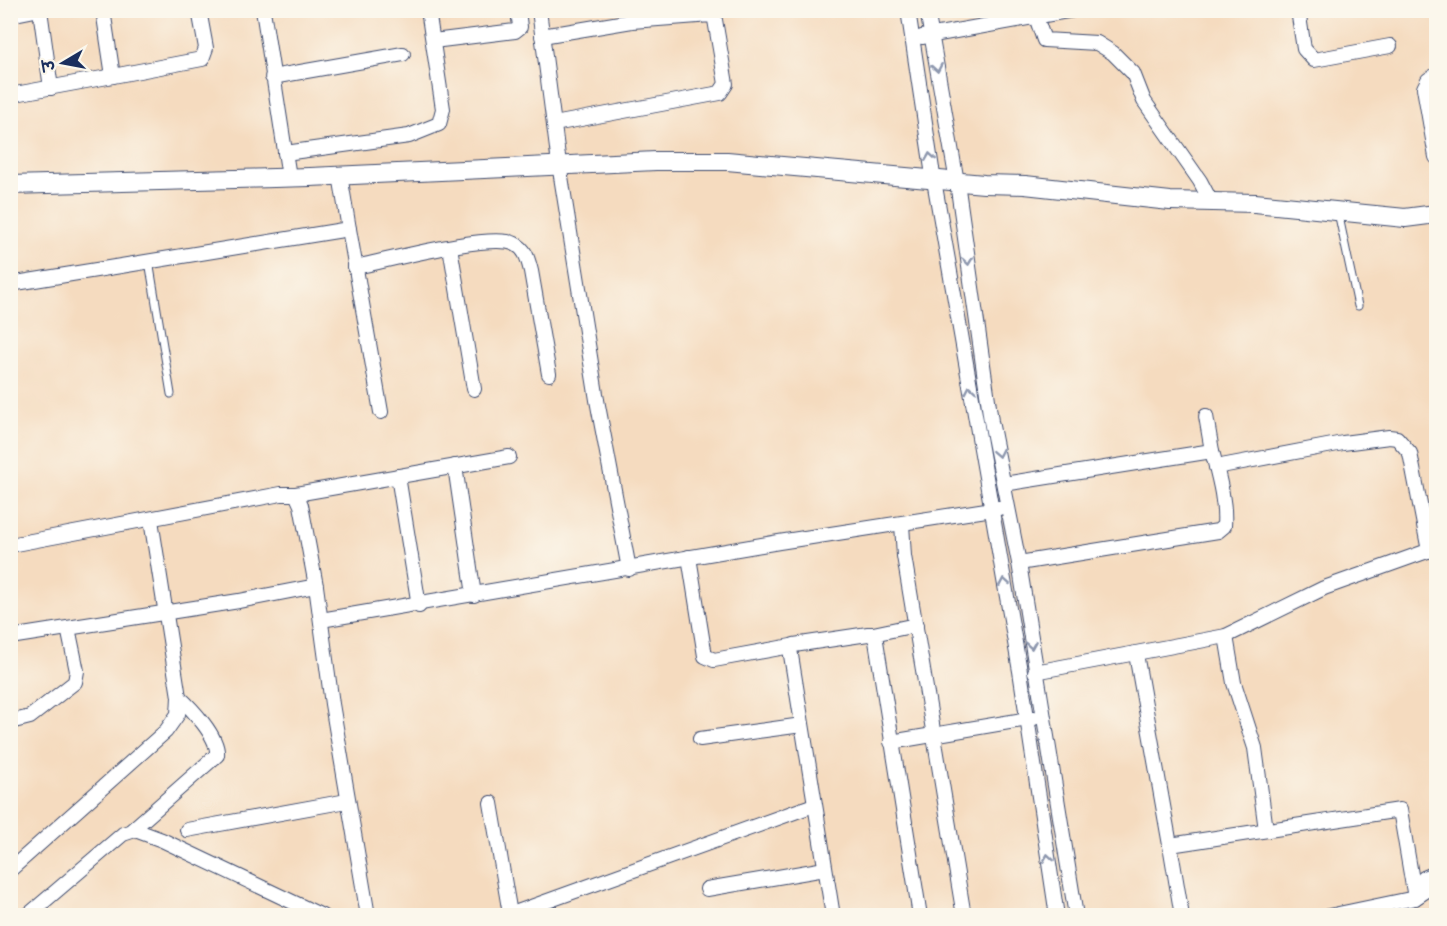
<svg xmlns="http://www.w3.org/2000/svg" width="1447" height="926" viewBox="0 0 1447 926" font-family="Itim,'Playpen Sans Deva',sans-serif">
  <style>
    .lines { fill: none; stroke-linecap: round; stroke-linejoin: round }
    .service-casing { stroke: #3c496d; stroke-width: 9 }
    .minor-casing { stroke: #3c496d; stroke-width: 16 }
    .tertiary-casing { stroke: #3c496d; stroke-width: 20 }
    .service { stroke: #fff; stroke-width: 7 }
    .minor { stroke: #fff; stroke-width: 14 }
    .tertiary { stroke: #fff; stroke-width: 18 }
    .oneway { stroke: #8d97ae }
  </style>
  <rect width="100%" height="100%" fill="#fbf7ec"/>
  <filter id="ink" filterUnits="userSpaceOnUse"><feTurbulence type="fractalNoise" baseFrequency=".0167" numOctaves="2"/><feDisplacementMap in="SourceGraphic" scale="12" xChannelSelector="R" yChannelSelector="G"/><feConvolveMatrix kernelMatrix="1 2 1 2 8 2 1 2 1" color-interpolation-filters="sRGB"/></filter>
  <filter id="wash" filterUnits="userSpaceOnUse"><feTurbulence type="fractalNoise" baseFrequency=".008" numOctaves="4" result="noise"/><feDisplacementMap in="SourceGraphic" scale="24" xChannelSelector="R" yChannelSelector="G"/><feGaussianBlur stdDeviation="1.35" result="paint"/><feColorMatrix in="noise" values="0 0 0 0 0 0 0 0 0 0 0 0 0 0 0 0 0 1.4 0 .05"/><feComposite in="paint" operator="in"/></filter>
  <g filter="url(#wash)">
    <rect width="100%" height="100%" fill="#f5dbbf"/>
  </g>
  <g filter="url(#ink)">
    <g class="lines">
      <defs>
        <g id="service">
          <polyline points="1338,212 1358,306"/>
          <polyline points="149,261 171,394"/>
        </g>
        <g id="minor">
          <polyline points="40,10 51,88"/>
          <polyline points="263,10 289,177"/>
          <polyline points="539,10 559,164 597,400 629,569"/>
          <polyline points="908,10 932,169 1020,671 1057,916"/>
          <polyline points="927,10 957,182 991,421 1019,563 1076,916"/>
          <polyline points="1298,10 1304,49 1314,60 1390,46"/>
          <polyline points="15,14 35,10"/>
          <polyline points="1036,17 1044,40 1097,43 1113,53 1133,73 1144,101 1200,181 1211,202"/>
          <polyline points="542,36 632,21 711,15 715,20 726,84 720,93 554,124"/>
          <polyline points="922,37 1073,10"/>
          <polyline points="433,41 515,31 520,27 518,10"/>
          <polyline points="1436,75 1428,80 1424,88 1436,157"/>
          <polyline points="113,76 202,59 206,48 199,10"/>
          <polyline points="272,77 403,54"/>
          <polyline points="10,95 113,76 103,10"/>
          <polyline points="285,153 409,136 439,124 443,109 428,10"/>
          <polyline points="349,229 381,412"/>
          <polyline points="450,247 474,389"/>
          <path d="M355 267C386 261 491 232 515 244 526 249 528 260 531 271L549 374"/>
          <polyline points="10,284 349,229 340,175"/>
          <polyline points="1206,416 1212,451"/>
          <polyline points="455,466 474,595"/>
          <polyline points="1216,467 1343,443 1389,437 1397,438 1410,453 1429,551"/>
          <polyline points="398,476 419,606"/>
          <path d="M1004 484 1212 451C1218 475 1226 501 1224 526L1218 531 1019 563"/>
          <polyline points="296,494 509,457"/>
          <polyline points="902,524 904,556 964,916"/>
          <polyline points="10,545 281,494 296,494 301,505 316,586 332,704 368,916"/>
          <polyline points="689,557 705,656 714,660 791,646"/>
          <polyline points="321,620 779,542 999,508"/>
          <polyline points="873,634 916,625"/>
          <polyline points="1226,636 1234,683 1255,748 1266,830"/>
          <polyline points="10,637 239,601 316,586"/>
          <polyline points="1136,654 1170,845"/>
          <polyline points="1035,672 1226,636 1324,588 1436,548"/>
          <polyline points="10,722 30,717 75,682 77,671 68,628"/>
          <polyline points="700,739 802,725"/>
          <polyline points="891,742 1034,718"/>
          <polyline points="491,803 510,914"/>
          <path d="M132 830 217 755C219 737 191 708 179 697"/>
          <polyline points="187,830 347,801"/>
          <polyline points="10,870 166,731 178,714 179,697 151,520"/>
          <polyline points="707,889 825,869"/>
          <polyline points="1419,895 1424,878 1436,873"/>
          <polyline points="10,911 13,916"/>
          <polyline points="27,916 123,834 135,830 162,840 322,916"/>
          <polyline points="506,916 814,805"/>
          <polyline points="833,916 790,649 794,645 868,634 873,634 876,641 920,916"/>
          <polyline points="1182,916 1170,845 1400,810 1415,898"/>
          <polyline points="1329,916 1415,898 1436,884"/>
        </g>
        <polyline id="tertiary" points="10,185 310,177 656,161 727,161 984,184 1025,185 1170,201 1255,203 1405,218 1436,214"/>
      </defs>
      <use href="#service" class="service-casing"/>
      <use href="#minor" class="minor-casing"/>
      <use href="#tertiary" class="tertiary-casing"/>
      <use href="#service" class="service"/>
      <use href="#minor" class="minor"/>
      <use href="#tertiary" class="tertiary"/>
    </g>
    <defs><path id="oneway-chevron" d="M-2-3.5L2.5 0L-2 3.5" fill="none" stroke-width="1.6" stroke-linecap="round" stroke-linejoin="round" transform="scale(1.5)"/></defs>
    <g class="oneway">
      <use href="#oneway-chevron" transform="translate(937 68) rotate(80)"/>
      <use href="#oneway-chevron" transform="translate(930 157) rotate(-99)"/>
      <use href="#oneway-chevron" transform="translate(968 261) rotate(82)"/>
      <use href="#oneway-chevron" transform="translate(970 390) rotate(-100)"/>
      <use href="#oneway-chevron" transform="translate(998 453) rotate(79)"/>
      <use href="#oneway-chevron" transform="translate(1004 582) rotate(-100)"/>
      <use href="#oneway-chevron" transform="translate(1031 645) rotate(81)"/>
      <use href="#oneway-chevron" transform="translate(1048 858) rotate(-99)"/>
    </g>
  </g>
  <rect width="1447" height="926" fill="none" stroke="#fbf7ec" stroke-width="36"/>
  <g transform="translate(63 63) rotate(260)" stroke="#fbf7ec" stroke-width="4.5" paint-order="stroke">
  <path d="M0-4.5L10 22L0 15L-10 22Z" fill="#1b2f5e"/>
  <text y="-9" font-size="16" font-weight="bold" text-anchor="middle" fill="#1b2f5e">उ</text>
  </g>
</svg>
